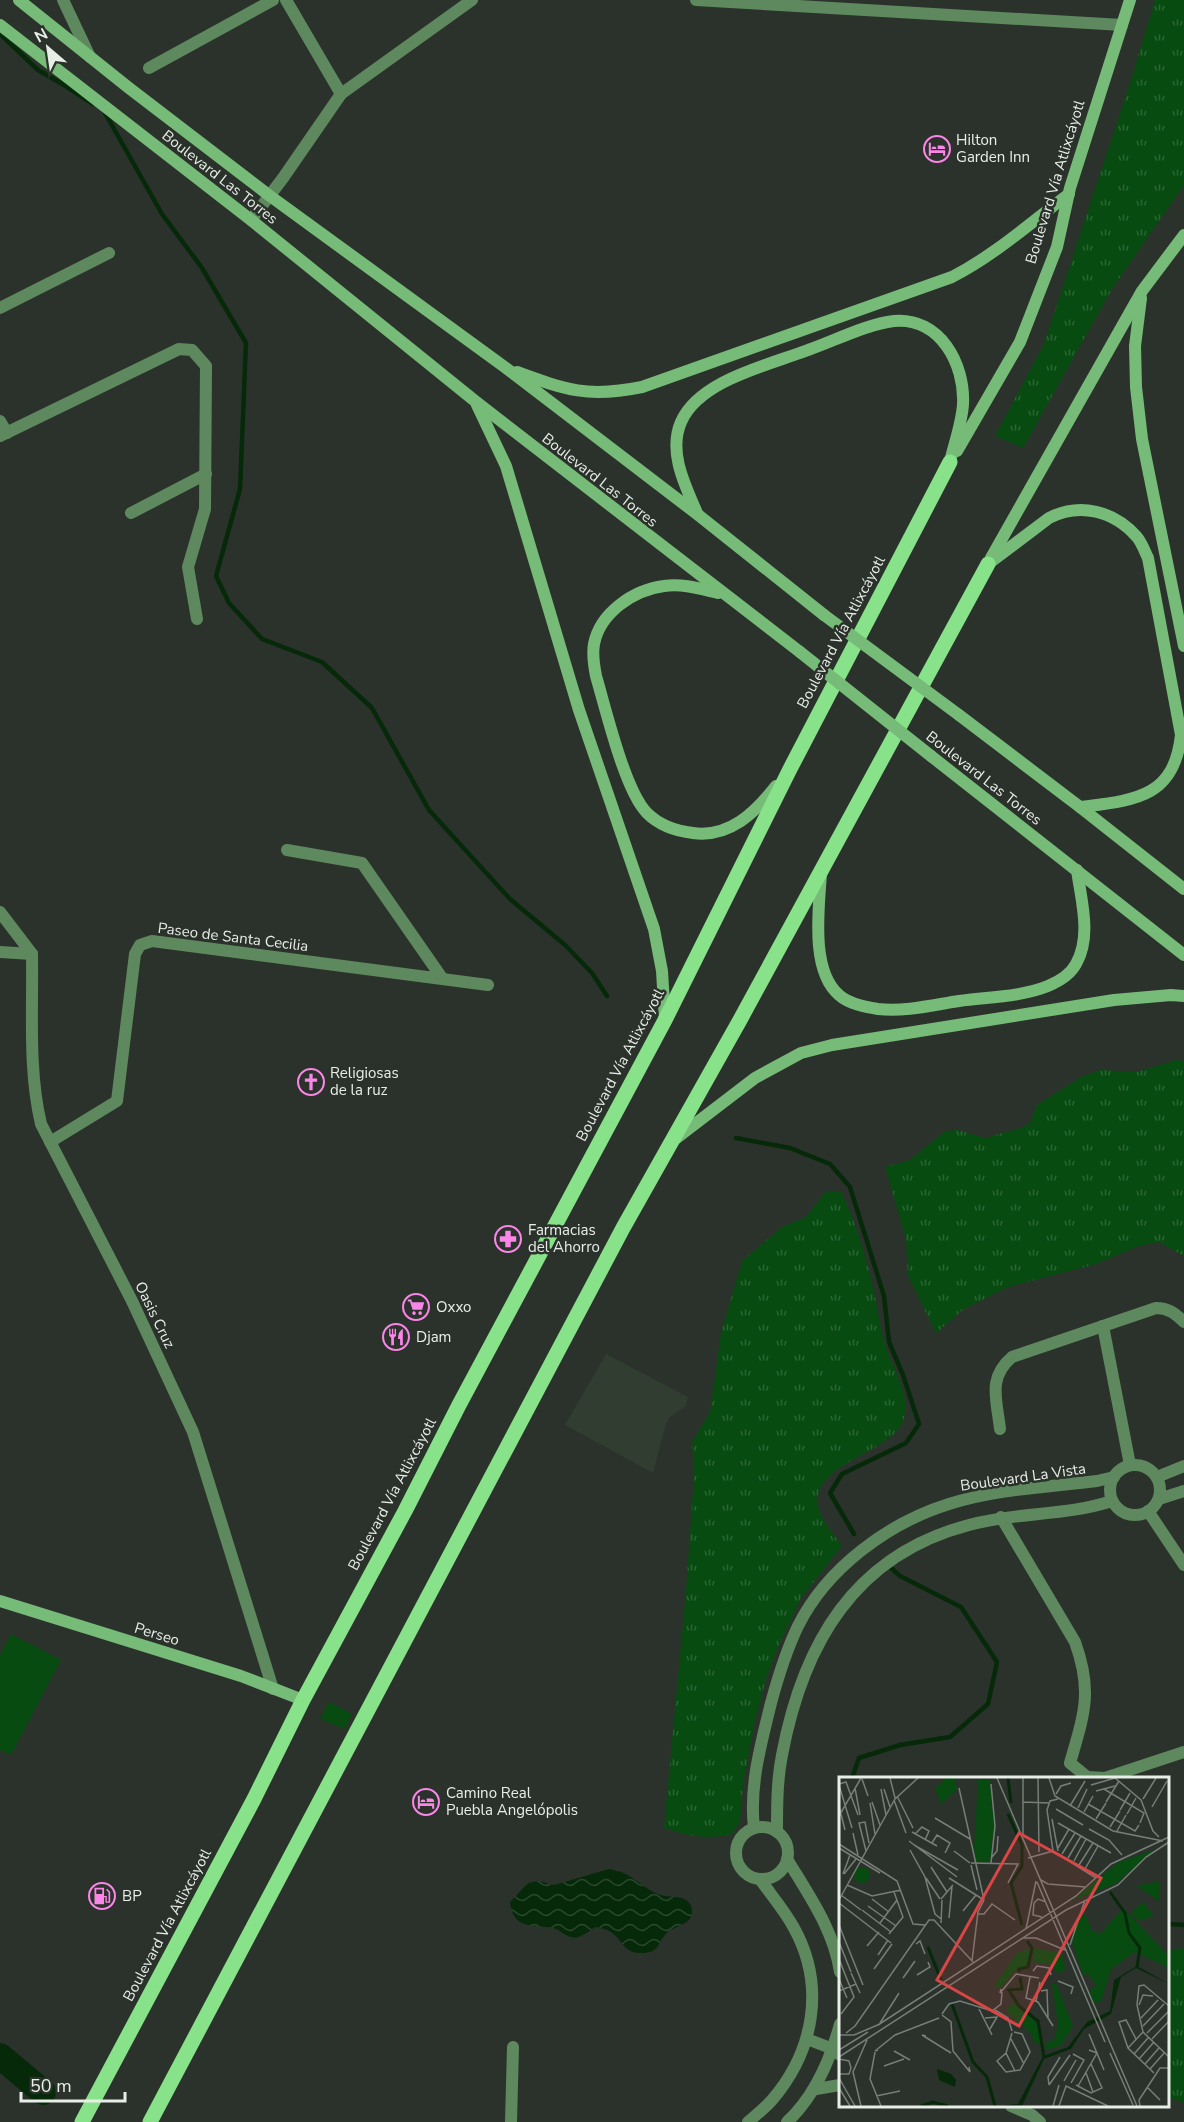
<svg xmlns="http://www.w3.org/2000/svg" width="1184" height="2122" viewBox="0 0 1184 2122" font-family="'Nunito Sans',sans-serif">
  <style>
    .built { fill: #313d31 }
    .grass { fill: url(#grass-tufts) }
    .park { fill: #074b11 }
    .water { fill: url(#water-waves) }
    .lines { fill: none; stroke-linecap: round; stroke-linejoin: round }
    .stream { stroke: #062909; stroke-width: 4.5 }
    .river { stroke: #062909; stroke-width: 26 }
    .street { stroke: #5e895e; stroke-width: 12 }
    .secondary { stroke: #76bb77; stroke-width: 12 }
    .primary { stroke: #87e289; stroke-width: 15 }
    .secondary-bridge { stroke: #76bb77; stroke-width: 12 }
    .labels { text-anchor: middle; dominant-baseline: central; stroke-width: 5; stroke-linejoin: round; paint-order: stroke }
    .poi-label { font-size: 15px; fill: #e8ede8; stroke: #2b322b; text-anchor: start }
    .street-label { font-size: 15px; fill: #e8ede8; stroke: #2b322b }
    .inset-river { fill: none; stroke: #062909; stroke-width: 3 }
    .inset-road { fill: none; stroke: #777d77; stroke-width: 1.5 }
    .view { fill: #d94645; fill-opacity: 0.15; stroke: #d94645; stroke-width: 3 }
    .inset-edge { fill: none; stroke: #e8ede8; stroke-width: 3 }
  </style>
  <defs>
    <pattern id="grass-tufts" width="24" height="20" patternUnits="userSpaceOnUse" patternTransform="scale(1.5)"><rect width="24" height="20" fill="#074b11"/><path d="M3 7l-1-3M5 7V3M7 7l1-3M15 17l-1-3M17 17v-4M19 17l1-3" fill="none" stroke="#2b6534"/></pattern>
    <pattern id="water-waves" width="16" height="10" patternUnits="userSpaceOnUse" patternTransform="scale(1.5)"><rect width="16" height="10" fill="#062909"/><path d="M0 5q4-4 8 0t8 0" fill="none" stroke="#2a482d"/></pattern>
  </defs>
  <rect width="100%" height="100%" fill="#2b322b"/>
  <polygon class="built" points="606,1354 688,1397 686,1406 670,1417 666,1424 653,1473 565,1425"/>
  <g class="grass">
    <polygon points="1155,0 1184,0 1184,185 1112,289 1023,448 995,436 1044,344 1129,86"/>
    <polygon points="1176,1060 1184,1061 1184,1256 1159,1242 1139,1246 1096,1264 1008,1287 964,1309 936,1333 908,1276 906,1240 885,1167 910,1160 945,1131 958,1130 985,1138 1021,1128 1030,1123 1037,1105 1081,1077 1100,1070 1137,1072"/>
    <path d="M826 1191 841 1192C856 1222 865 1255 873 1287 877 1304 879 1323 884 1340 890 1365 911 1393 904 1418 894 1455 802 1463 820 1512 824 1524 835 1536 842 1546L801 1598 778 1647 766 1679 755 1721 743 1785 740 1822 732 1834C705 1840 689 1836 664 1828L686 1591 694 1476 692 1442 710 1412 721 1333 742 1261 782 1227 806 1217Z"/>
    <polygon points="1184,1948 1184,2103 1168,2097 1168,1950"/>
  </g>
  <g class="park">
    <polygon points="11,1634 61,1660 11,1755 0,1750 0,1655"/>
    <polygon points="329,1702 352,1714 345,1729 320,1719"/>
  </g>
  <path class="water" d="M609 1869C632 1872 639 1886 658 1894 667 1898 678 1895 686 1900 689 1902 692 1906 692 1911 693 1926 673 1925 666 1934 657 1943 660 1953 642 1953 622 1954 623 1938 609 1931 605 1929 600 1928 595 1927 591 1930 584 1935 579 1937 567 1940 562 1930 553 1928 543 1926 529 1927 520 1922 513 1918 511 1909 510 1902L527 1884 532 1882 539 1881 554 1885Z"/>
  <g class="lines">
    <g class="stream">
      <polyline points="0,34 38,70 64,85 93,104"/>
      <polyline points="105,113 162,214 202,268 246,343 240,489 216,576 229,603 262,639 322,662 372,708 429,810 510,899 565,945 592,973 607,996"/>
      <polyline points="736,1138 790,1148 830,1164 850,1187 884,1296 889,1342 903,1375 919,1424 906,1443 842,1474 830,1493 854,1534"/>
      <polyline points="852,1778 859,1758 900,1745 950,1737 988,1704 997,1662 961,1607 900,1576 890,1567"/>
      <polyline points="1168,1924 1184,1925"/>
    </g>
    <polyline class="river" points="0,2056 43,2092"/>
    <g class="street">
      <polyline points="63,0 90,57"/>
      <polyline points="286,0 341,94"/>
      <polyline points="696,0 1122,25"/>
      <polyline points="149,68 273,0"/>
      <polyline points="251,220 283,178 341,94 472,0"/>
      <polyline points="0,308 109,253"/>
      <polyline points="0,421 7,433"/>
      <polyline points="0,436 179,349 192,350 206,366 205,509 188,567 197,619"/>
      <polyline points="131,513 206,474"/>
      <polyline points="287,850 362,863 442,978"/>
      <polyline points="0,912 32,954"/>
      <polyline points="0,952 32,954"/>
      <path d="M32 954C33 1010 28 1069 41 1124L132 1301 193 1432 273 1689"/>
      <polyline points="50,1142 117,1101 135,954 140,945 152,941 488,985"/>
      <polyline points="1103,1326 1130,1465"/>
      <path d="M1000 1429C997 1400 987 1378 1012 1357L1156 1308C1168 1308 1175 1313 1184 1322"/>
      <circle cx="1135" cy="1490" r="25"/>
      <polyline points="1157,1477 1184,1466"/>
      <polyline points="1159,1499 1184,1491"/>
      <polyline points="1148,1511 1184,1565"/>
      <path d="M1001 1517 1075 1642C1093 1692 1084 1714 1070 1763L1087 1777 1105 1778 1184 1752"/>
      <circle cx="762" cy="1853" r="26"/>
      <path d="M754 1828C749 1786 761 1744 771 1703 778 1677 786 1651 798 1626 827 1568 888 1523 949 1504 997 1489 1049 1487 1097 1481L1114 1477"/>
      <path d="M777 1832C777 1806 777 1780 782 1755 803 1644 854 1555 969 1525 1016 1512 1066 1516 1112 1501"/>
      <path d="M787 1859C808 1894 834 1930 840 1972"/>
      <polyline points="807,2039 833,2049 840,2055"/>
      <polyline points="816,2089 840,2085"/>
      <polyline points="1011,2106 1032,2115 1040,2122"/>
      <polyline points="511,2122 513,2047"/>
      <path d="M748 2122C756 2115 765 2108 772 2100 814 2051 826 1986 794 1928 785 1911 771 1895 760 1879"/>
      <path d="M787 2122C815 2096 830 2061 840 2024"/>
    </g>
    <g class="secondary">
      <polyline points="19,0 129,88 270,196 506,368 697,514 824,615"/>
      <polyline points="0,25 251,220 475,401 800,652"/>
      <polyline points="1141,298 1135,346 1136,387 1142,439 1184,646"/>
      <path d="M517 372C566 390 588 398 642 387L952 277C995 255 1030 223 1069 194"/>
      <polyline points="477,405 506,466 579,710 654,929 662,971 665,1020"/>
      <polyline points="957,451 1020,342 1057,247 1070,188 1130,0"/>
      <path d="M697 513C685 485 668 452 681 422 699 380 769 365 808 350 834 341 867 324 894 321 940 317 965 364 963 404 962 423 954 444 950 462"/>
      <polyline points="991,558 1142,291 1184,235"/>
      <path d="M988 564 1049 518C1080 502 1114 511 1137 537 1142 543 1145 552 1148 558L1181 735C1174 798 1135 800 1080 807"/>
      <path d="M718 593C701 589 682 583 664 586 633 590 600 613 594 644 592 655 594 666 596 676 606 710 625 791 647 813 660 826 675 831 693 833 729 838 755 813 776 786"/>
      <polyline points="959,715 1080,807 1184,889"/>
      <polyline points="931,756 1184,955"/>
      <path d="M821 873C819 908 810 970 839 995 849 1004 865 1007 878 1009 904 1012 933 1005 959 1001 988 997 1021 997 1048 986 1060 981 1070 975 1076 964 1092 936 1081 900 1077 870"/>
      <polyline points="674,1140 755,1078 801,1053 832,1045 1114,1000 1171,995 1184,996"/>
      <polyline points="0,1601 241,1676 303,1700"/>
    </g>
    <g class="primary">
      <polyline points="82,2122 254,1799 303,1700 405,1511 459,1405 665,1020 790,769 950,462"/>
      <polyline points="150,2122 623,1228 740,1020 988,564"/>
    </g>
    <g class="secondary-bridge">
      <polyline points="824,615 959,715"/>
      <polyline points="800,652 931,756"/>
    </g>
  </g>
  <defs>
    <symbol id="hotel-ring" viewBox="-11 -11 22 22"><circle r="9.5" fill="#2b322b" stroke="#fa87e8" stroke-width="1.5"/><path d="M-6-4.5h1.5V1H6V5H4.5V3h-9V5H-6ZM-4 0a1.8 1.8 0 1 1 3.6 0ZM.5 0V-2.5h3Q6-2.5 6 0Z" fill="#fa87e8"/></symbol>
    <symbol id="church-ring" viewBox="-11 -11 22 22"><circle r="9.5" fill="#2b322b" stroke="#fa87e8" stroke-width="1.5"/><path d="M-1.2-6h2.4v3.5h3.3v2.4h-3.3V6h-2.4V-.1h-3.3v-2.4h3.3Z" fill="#fa87e8"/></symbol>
    <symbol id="pharmacy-ring" viewBox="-11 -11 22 22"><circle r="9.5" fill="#2b322b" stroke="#fa87e8" stroke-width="1.5"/><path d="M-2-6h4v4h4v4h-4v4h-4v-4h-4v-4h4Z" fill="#fa87e8"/></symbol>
    <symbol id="supermarket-ring" viewBox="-11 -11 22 22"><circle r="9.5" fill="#2b322b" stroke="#fa87e8" stroke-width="1.5"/><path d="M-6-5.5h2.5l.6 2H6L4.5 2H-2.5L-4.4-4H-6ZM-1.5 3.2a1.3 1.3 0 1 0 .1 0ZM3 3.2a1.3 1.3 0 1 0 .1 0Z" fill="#fa87e8"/></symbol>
    <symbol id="restaurant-ring" viewBox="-11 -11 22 22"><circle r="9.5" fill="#2b322b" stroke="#fa87e8" stroke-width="1.5"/><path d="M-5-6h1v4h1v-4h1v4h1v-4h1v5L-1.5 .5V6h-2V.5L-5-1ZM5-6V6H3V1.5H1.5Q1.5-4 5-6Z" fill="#fa87e8"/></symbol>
    <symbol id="fuel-ring" viewBox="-11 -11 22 22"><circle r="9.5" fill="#2b322b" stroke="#fa87e8" stroke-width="1.5"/><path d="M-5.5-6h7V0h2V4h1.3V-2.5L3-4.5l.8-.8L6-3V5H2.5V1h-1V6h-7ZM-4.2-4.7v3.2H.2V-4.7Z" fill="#fa87e8"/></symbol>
  </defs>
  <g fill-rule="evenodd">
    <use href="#hotel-ring" x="922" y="134" width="30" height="30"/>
    <use href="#church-ring" x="296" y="1067" width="30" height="30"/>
    <use href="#pharmacy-ring" x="493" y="1224" width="30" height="30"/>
    <use href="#supermarket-ring" x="401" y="1292" width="30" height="30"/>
    <use href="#restaurant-ring" x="381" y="1322" width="30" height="30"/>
    <use href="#hotel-ring" x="411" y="1787" width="30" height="30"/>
    <use href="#fuel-ring" x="87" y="1881" width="30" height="30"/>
  </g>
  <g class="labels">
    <g class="poi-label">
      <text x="956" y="140">Hilton<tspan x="956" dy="17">Garden Inn</tspan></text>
      <text x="330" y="1073">Religiosas<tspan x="330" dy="17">de la ruz</tspan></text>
      <text x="528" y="1230">Farmacias<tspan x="528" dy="17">del Ahorro</tspan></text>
      <text x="436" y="1307">Oxxo</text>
      <text x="416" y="1337">Djam</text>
      <text x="446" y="1793">Camino Real<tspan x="446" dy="17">Puebla Angelópolis</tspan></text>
      <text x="122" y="1896">BP</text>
    </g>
    <g class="street-label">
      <text transform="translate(220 177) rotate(38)">Boulevard Las Torres</text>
      <text transform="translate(1055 182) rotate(-73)">Boulevard Vía Atlixcáyotl</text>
      <text transform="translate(600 480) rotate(38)">Boulevard Las Torres</text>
      <text transform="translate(841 632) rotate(-62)">Boulevard Vía Atlixcáyotl</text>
      <text transform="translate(984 778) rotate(38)">Boulevard Las Torres</text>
      <text transform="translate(233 937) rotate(7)">Paseo de Santa Cecilia</text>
      <text transform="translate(620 1065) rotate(-62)">Boulevard Vía Atlixcáyotl</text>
      <text transform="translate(155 1315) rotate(64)">Oasis Cruz</text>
      <text transform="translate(1023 1477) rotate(-8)">Boulevard La Vista</text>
      <text transform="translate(392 1494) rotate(-62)">Boulevard Vía Atlixcáyotl</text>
      <text transform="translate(157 1634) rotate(17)">Perseo</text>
      <text transform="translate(167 1925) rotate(-62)">Boulevard Vía Atlixcáyotl</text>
    </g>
  </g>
  <g transform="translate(839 1777)">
    <rect width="330" height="330" fill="#2b322b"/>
    <path d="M315 73 276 107 232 124 280 85ZM192 171 188 189 179 191 161 211 155 209 178 176ZM196 171 222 176 227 192 219 196 212 187 193 185ZM217 206 234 249 222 268 208 273 206 266 215 263 219 248 213 207ZM174 226 197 245 203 266 196 267 191 255 169 236 168 231Z" fill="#074b11"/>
    <path d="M104 1H116L118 12 102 27 96 11 105 4ZM139 3H151L155 48 151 84H137L135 72ZM15 98a8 8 0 1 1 16 0a8 8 0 1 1-16 0ZM321 104 320 124 297 109ZM304 125 315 139 300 144 292 136ZM284 131 330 179V191L296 175 272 192 262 224 255 226 250 213 258 209 249 197 244 198 233 165 240 139H247L253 154 261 157Z" fill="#074b11"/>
    <path d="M298 189 330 207 297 191 282 200 272 237 245 252 232 272 205 282 183 329H158L179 327 204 279 229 270 248 245 271 234 275 203ZM98 292 112 297 117 303 116 310 100 303Z" fill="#062909"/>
    <path class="inset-river" d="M169 1 172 26M169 37 183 68V89L172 106 183 148M271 115 286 136 290 156 301 171 298 190M89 170 102 203M180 195V192L189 190 193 171 188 164M181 200 183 212 170 213 180 229 199 244 205 280M113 227 134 285 148 300 156 329M82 329 94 325 109 329"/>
    <path class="inset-road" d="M51 1 56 21M158 1 298 329M184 1V59M199 1 200 75M210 1 216 19 274 54 324 64M276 1 302 23 314 54 320 60M23 2 29 19M0 7 7 5 19 38M152 7 156 49 152 86M0 8 13 51M252 8 276 1M16 11 21 38M120 11 145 123M42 12 47 38M45 12 51 30M265 12 305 36 301 46M257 14 276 9M217 17 222 9 232 6M58 19 74 51M304 22 317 1M55 23 67 56M33 25 41 48M184 25 210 26M267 25 280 4M31 26 36 57M249 27 296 54 300 48M0 29 6 53M231 29 246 4M313 30 328 4M239 31 248 12M217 32 244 48M281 33 291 16M245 35 254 19M288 37 297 21M0 39 22 1M96 41 131 62M213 42 219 74M257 42 267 26M219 46 272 76M271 50 281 34M250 52 270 63 283 78M278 54 287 38M73 55 98 69M14 56 19 78M76 57 83 50 90 54 86 63M70 64 118 100M93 66 98 58 111 66 106 76M0 67 58 104 74 147 86 148M75 68 119 93M0 71 41 96M219 71 230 52M71 73 86 100 96 137 102 142M27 74 20 46 26 45 30 66M115 74 131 86M214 74 208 33 211 24 219 22M214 74 257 101M223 77 236 56M153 80 158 74 159 59M189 81 214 74M229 81 242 59M235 84 247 62M132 86 179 87 169 106M132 88 138 113M240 88 254 66M92 90 108 115M246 92 259 69M4 97 11 78M5 97 17 82M87 101 101 122M110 101 145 123M202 103 209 107 247 110M198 105 266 265M8 108 33 119 62 113M2 118 22 133M33 122 50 135M102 122 114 108M0 123 56 22 79 1M0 126 52 166M29 129 57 149M23 133 52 155M124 134 137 118M139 137H145L153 127 176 143M203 140 194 138 195 126 199 122 207 125M110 141 113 109M41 146 58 123M102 146 103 123M0 148 24 208M187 152 197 104M50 157 64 140 55 115M184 161H197L226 173M0 165 12 195M77 167 81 164 86 177M231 168 246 123M28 169 40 155M39 178 49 163M0 182 15 220 2 237M133 184 139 135 145 123M35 192 53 167M194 194 198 189 210 191 212 198M12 196 21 216M78 198 91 190 89 185M191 200 187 221 199 225 214 249M64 201 76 184M0 202 8 221M219 204 234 210 232 217M162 212 161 216 177 197 200 201M0 214 17 207M202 214 208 213 209 240M197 224 201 205M300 228 304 218 314 219M330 229 305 208 300 209 298 228 304 255 330 280M140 232 153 258M156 233 169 241 173 254M103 237 110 227 121 224 153 234 162 227 163 215M103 238 112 245 114 274 131 295 130 290M146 241 158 240 151 252M302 241 319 223M41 246 60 216M39 248 237 119 272 87 330 60M304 249 325 227M7 256 16 249 90 143H95L135 186M173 256 167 276 158 284 167 295 181 293 191 275 183 257 175 255M308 256 330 234M250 257 265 293M0 258H15L41 247M87 259 83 258 112 276M172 262 185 287M297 262 287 243 280 245 289 271 315 296M313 262 330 244M289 271 304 255M0 273 29 255M39 273 36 274 56 258 100 241M55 274 71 283M36 275 31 302 42 329M167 276 176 294M271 276 294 328M295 277 309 261M0 280 227 133 279 108 307 80 330 65M0 282 10 284 12 291 10 297H0M300 282 315 265M306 287 320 271M45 289 65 282M311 292 326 275M247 296 254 315M0 301 16 329M225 304 237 283M232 306 245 283 234 277M210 308 231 278M210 308 209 300 221 280M237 308 252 316 263 311 252 287M239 309 258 276 250 273M308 310 321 323M0 311 11 329M37 319 61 314M22 329 14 295 28 263M214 329 220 308M220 329 227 309 269 329M301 329 300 323 321 291H330"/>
    <path class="view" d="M180 56 262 101 180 249 98 203Z"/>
    <rect width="330" height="330" class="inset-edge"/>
  </g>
  <g transform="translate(48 48) rotate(331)" stroke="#2b322b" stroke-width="4.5" paint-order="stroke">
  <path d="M0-4.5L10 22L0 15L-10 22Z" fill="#e8ede8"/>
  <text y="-9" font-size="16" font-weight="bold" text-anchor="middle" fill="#e8ede8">N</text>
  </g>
  <path d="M21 2092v9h104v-9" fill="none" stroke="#e8ede8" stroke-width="3"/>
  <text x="30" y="2092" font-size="18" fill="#e8ede8" stroke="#2b322b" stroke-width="4.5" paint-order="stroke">50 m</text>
</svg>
